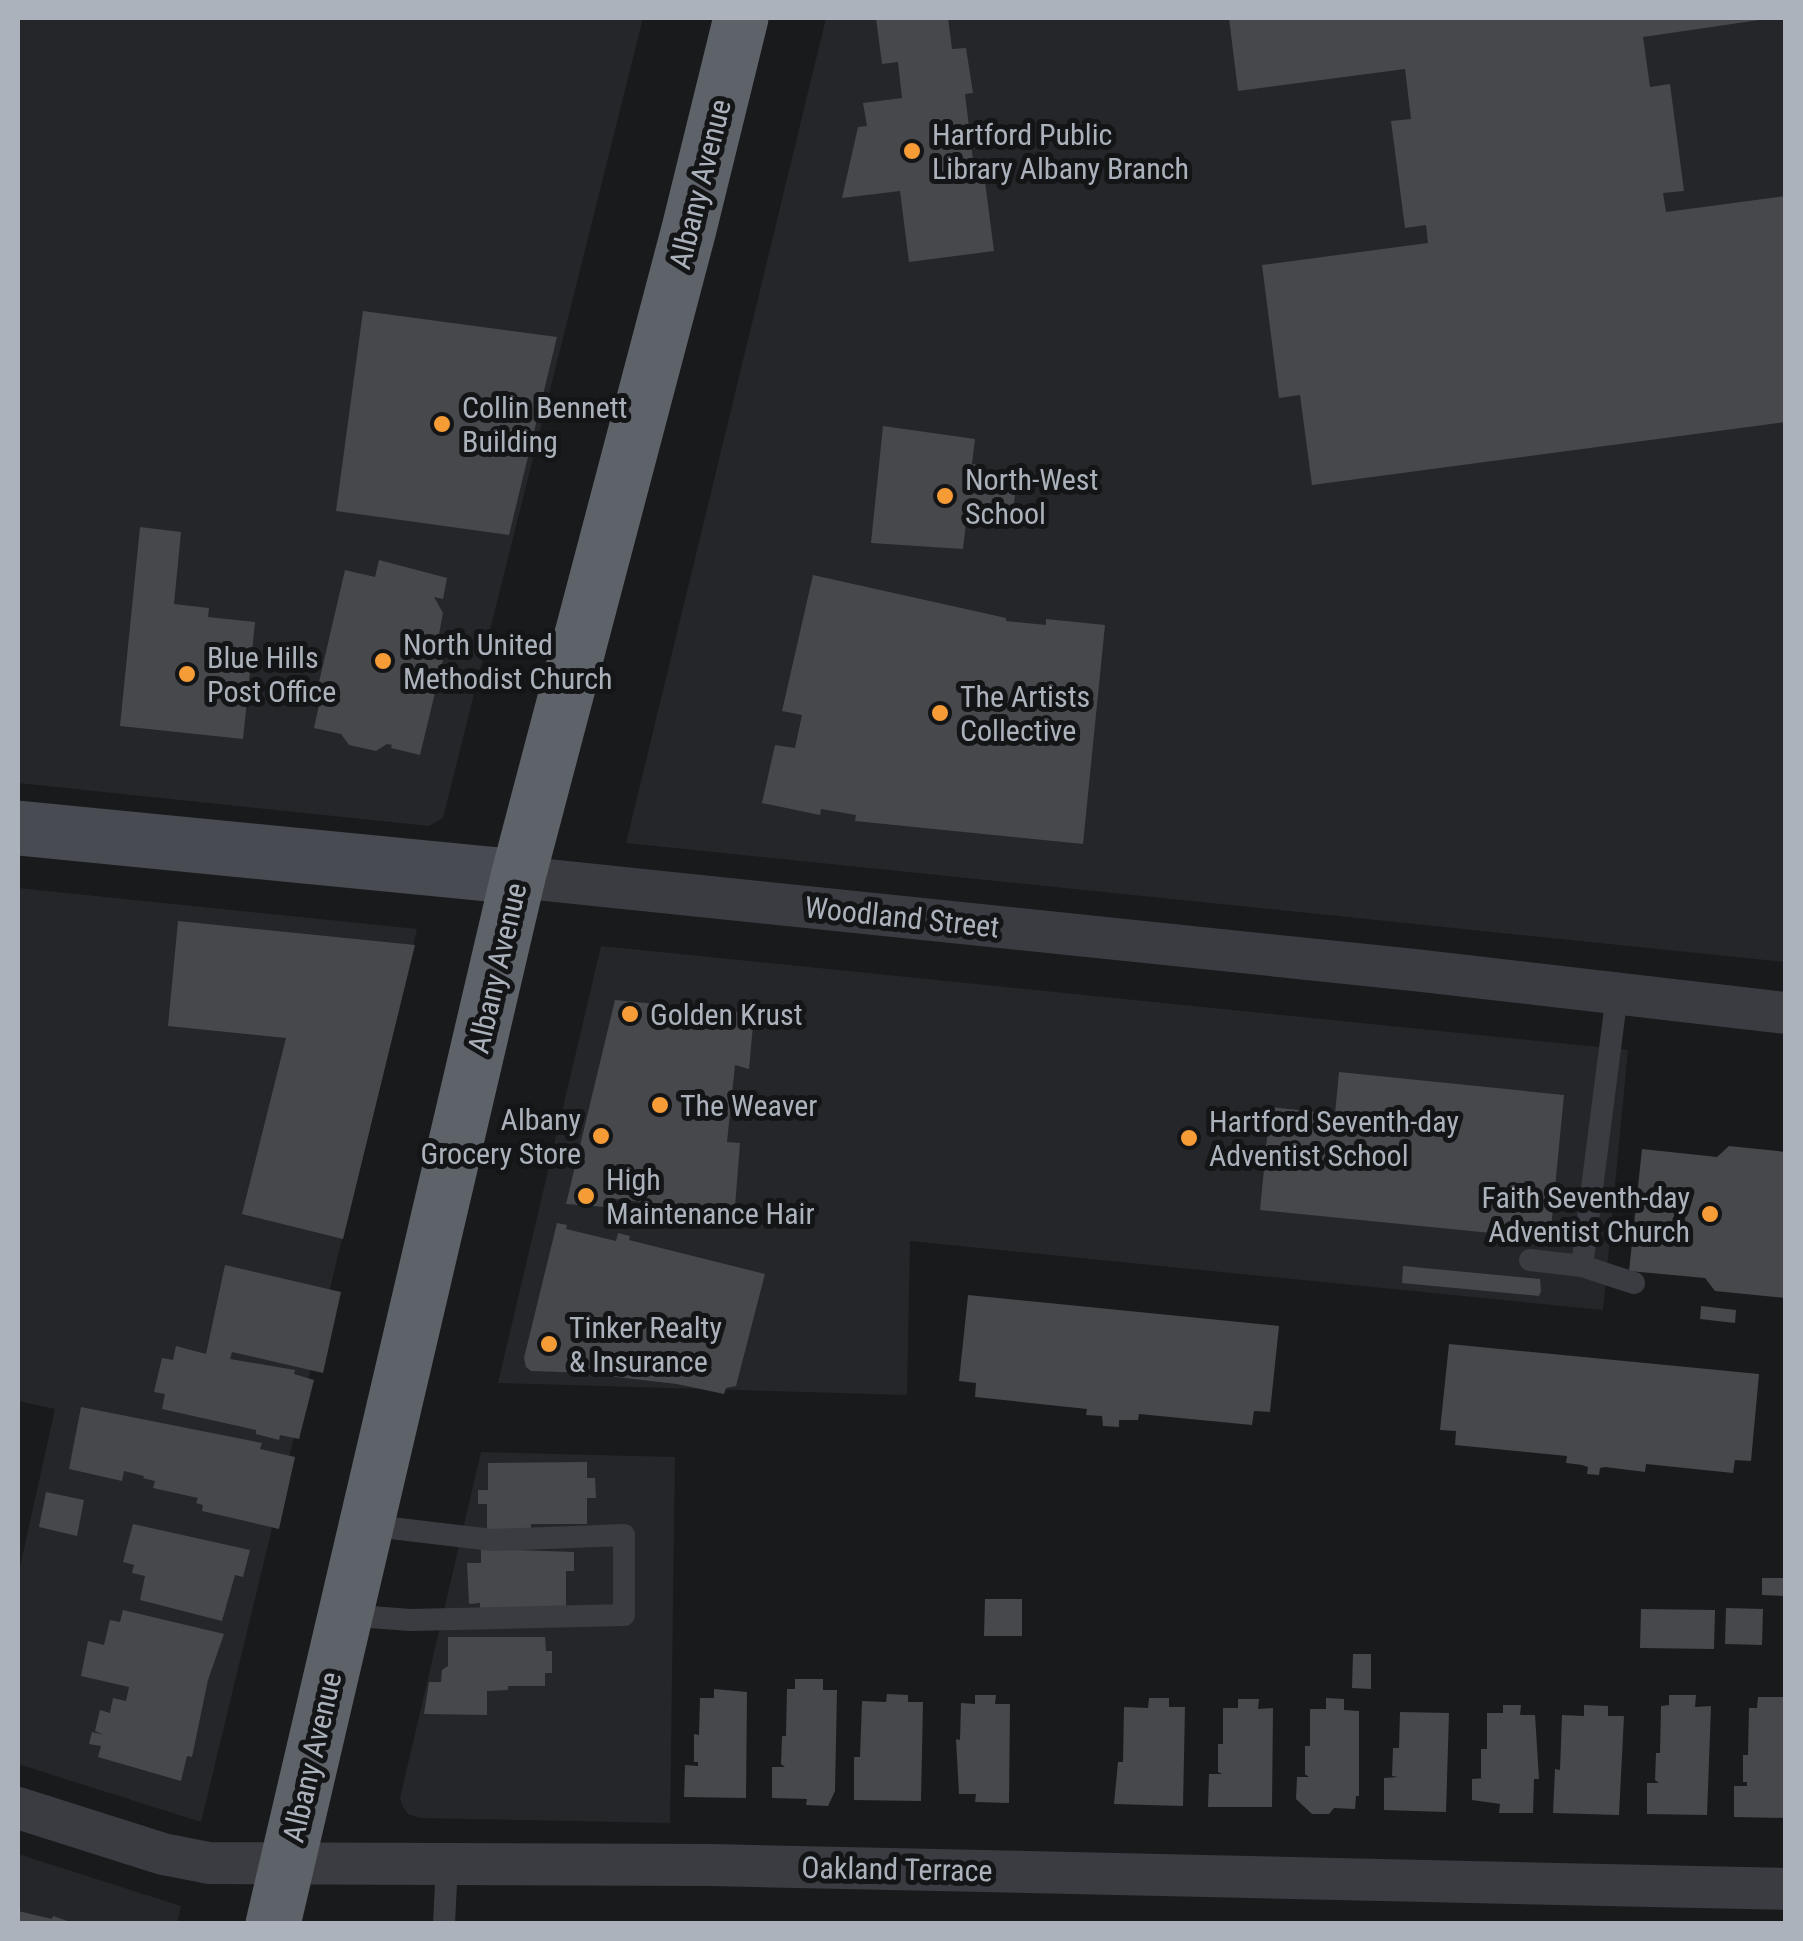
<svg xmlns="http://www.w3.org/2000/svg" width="1803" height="1941" viewBox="0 0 1803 1941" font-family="'Roboto Condensed',sans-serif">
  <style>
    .built { fill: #252629 }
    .building { fill: #46484c }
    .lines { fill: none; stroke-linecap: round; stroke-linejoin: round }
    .service { stroke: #3a3c41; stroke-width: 22 }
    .minor { stroke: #3a3c41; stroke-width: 42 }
    .secondary { stroke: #484b51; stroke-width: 55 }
    .trunk { stroke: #5e6269; stroke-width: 55 }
    .poi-dot { fill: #f69c37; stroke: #141517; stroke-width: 4 }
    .labels { text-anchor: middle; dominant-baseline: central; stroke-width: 10; stroke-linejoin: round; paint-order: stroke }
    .poi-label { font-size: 30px; fill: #acb2bb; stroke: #141517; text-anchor: start }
    .street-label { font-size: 30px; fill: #acb2bb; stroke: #141517 }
  </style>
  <rect width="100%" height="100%" fill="#191a1c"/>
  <g class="built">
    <polygon points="18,18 643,18 443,818 429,826 18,783"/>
    <polygon points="826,18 1785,18 1785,962 626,843"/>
    <polygon points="18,888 417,929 201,1822 18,1764 18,1576 55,1409 18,1401"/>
    <polygon points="601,946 1628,1050 1603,1310 910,1241 907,1395 498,1383"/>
    <polygon points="481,1452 675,1457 670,1823 420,1818 408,1814 403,1807 400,1798"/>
    <polygon points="18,1854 181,1906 177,1923 18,1923"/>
  </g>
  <g class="building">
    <polygon points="876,18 948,18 952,49 966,48 973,93 965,94 975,176 984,174 994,251 909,262 900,191 842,198 858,127 867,126 863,103 902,98 898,62 882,64"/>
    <polygon points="1229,18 1773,18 1643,37 1650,87 1670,84 1684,191 1663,193 1666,212 1786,196 1786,422 1312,485 1300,395 1279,398 1262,265 1428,243 1426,225 1405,228 1391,121 1411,119 1405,69 1238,91"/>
    <polygon points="363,311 557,337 509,535 336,511"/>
    <polygon points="883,426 975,439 972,464 984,466 983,475 1017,479 1012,519 967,514 963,549 871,543"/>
    <polygon points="140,527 181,532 174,604 209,608 208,617 255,622 243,739 120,726"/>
    <polygon points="379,560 447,578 443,599 434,597 443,613 437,645 446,647 420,755 391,748 392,745 387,744 376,751 349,745 341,734 314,728 321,696 316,695 345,570 375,577"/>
    <polygon points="813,575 1006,618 1006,621 1046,625 1046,619 1105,625 1083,844 855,821 856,815 821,809 820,815 762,803 775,745 795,748 802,715 782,711"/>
    <polygon points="178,921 415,945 343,1239 242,1214 286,1038 168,1026"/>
    <polygon points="615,1000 740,1012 739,1022 753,1025 749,1069 735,1065 727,1142 740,1143 735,1207 722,1205 721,1210 606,1198 605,1207 566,1204"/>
    <polygon points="1339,1072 1564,1095 1550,1239 1260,1210 1270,1107 1335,1114"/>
    <polygon points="1729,1146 1786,1152 1786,1298 1715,1291 1705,1278 1629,1271 1642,1149 1717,1157"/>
    <polygon points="557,1223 567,1225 566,1229 616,1241 618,1233 630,1236 629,1240 765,1274 736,1386 726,1388 724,1394 677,1384 590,1374 591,1367 589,1373 531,1371 526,1367 524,1358"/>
    <polygon points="225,1265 341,1292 323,1373 232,1352 230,1359 295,1370 294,1374 314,1380 299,1439 280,1435 279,1440 256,1434 256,1430 162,1409 165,1394 154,1392 162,1358 173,1360 176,1346 206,1354"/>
    <polygon points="1403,1266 1540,1279 1541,1291 1539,1296 1402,1283"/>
    <polygon points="968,1295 1279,1326 1270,1412 1254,1411 1252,1425 1139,1414 1138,1420 1119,1420 1119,1427 1103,1426 1102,1416 1086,1415 1087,1409 975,1397 976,1383 959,1381"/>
    <polygon points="1701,1306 1736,1310 1735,1323 1700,1319"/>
    <polygon points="1449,1344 1759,1374 1751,1461 1735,1460 1733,1473 1646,1464 1645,1472 1605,1467 1600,1468 1599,1475 1587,1474 1588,1467 1582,1465 1566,1463 1567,1456 1455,1445 1456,1431 1440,1430"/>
    <polygon points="81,1407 262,1443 260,1449 295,1457 279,1529 202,1511 203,1505 196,1503 198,1498 153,1488 155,1481 143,1478 144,1476 124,1471 122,1481 69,1469"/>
    <polygon points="587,1462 587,1478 595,1478 596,1498 587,1498 587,1524 531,1524 531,1529 487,1531 487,1504 478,1504 478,1490 488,1490 488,1463"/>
    <polygon points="46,1492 84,1500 77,1536 39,1527"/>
    <polygon points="133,1524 250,1550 243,1577 235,1575 222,1621 140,1600 145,1576 132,1573 134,1565 123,1562"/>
    <polygon points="481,1549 574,1552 574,1571 566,1571 566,1607 480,1608 480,1603 469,1604 467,1563 481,1563"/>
    <polygon points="1762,1578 1786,1578 1786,1596 1762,1595"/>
    <polygon points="985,1599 1022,1599 1022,1636 984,1636"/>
    <polygon points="1726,1608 1763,1609 1762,1645 1725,1644"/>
    <polygon points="1641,1609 1715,1610 1714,1649 1640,1648"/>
    <polygon points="123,1610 224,1634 208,1680 192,1757 187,1756 181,1781 98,1757 101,1746 89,1744 92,1732 104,1735 95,1731 100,1710 110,1713 113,1698 126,1701 129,1687 81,1676 88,1641 104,1645 110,1620 120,1622"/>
    <polygon points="448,1637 545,1637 546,1651 552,1651 552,1673 545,1673 545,1686 508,1686 508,1690 487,1691 487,1715 424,1714 429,1682 441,1682 442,1670 448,1666"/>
    <polygon points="1353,1654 1371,1654 1371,1689 1352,1688"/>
    <polygon points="795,1679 823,1679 823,1690 837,1690 835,1791 828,1806 806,1805 807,1799 772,1798 772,1767 785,1767 781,1764 782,1736 786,1736 787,1689 795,1689"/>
    <polygon points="714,1689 747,1692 746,1798 684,1797 685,1765 698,1766 698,1762 694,1762 694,1734 699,1735 700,1698 714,1698"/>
    <polygon points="887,1694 908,1695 908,1702 923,1702 921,1801 854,1800 854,1757 860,1757 862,1701 886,1702"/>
    <polygon points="975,1695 996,1695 995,1704 1010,1704 1009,1803 975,1802 976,1794 959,1794 956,1739 960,1740 961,1703 975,1704"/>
    <polygon points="1669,1695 1696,1695 1695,1707 1711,1706 1707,1815 1647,1814 1647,1783 1659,1783 1655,1780 1656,1753 1660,1753 1661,1706 1669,1705"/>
    <polygon points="1758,1697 1784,1697 1786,1818 1734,1817 1734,1786 1747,1786 1747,1782 1743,1782 1743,1755 1748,1755 1749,1708 1757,1708"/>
    <polygon points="1149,1698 1169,1698 1169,1707 1185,1707 1183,1806 1114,1804 1118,1762 1123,1762 1124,1707 1148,1708"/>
    <polygon points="1326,1698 1344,1699 1344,1710 1359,1711 1359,1796 1356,1796 1355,1809 1334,1808 1329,1814 1312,1814 1296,1799 1297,1777 1309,1777 1305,1774 1305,1746 1310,1746 1310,1709 1326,1709"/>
    <polygon points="1238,1699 1259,1699 1258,1709 1273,1708 1272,1807 1208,1807 1209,1774 1222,1774 1218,1772 1218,1744 1223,1744 1223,1708 1238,1708"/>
    <polygon points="1503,1705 1521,1705 1520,1715 1535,1715 1539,1779 1534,1779 1533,1813 1499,1813 1500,1804 1472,1800 1472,1779 1485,1778 1481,1778 1481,1749 1487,1749 1487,1713 1503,1713"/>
    <polygon points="1584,1705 1608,1706 1608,1716 1624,1716 1619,1815 1553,1813 1555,1769 1560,1770 1562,1715 1584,1716"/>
    <polygon points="1400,1712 1449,1713 1446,1812 1384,1810 1384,1778 1398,1777 1392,1776 1393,1748 1399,1748"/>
    <polygon points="18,1911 52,1919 53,1916 76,1924 18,1924"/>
  </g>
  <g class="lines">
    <g class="service">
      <polyline points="1530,1260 1582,1266 1617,994"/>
      <polyline points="1582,1266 1634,1283"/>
      <polyline points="345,1615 410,1620 624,1615 624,1535 492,1540 366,1525"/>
      <polyline points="444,1924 447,1863"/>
    </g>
    <g class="minor">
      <polyline points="518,877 1414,970 1786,1013"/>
      <polyline points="18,1808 163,1854 209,1863 711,1865 1786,1889"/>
    </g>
    <polyline class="secondary" points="18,828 518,877"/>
    <polyline class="trunk" points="273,1924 518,877 689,229 741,18"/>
  </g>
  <g class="poi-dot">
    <circle cx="912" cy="151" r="10"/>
    <circle cx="442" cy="424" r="10"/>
    <circle cx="945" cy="496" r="10"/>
    <circle cx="383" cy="661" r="10"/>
    <circle cx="187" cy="674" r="10"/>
    <circle cx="940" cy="713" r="10"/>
    <circle cx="630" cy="1014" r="10"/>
    <circle cx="660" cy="1105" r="10"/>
    <circle cx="601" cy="1136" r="10"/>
    <circle cx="1189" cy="1138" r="10"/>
    <circle cx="586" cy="1196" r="10"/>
    <circle cx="1710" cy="1214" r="10"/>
    <circle cx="549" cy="1344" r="10"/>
  </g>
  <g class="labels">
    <g class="poi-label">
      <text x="932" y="134">Hartford Public<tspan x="932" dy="34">Library Albany Branch</tspan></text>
      <text x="462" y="407">Collin Bennett<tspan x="462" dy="34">Building</tspan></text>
      <text x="965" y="479">North-West<tspan x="965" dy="34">School</tspan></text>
      <text x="403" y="644">North United<tspan x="403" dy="34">Methodist Church</tspan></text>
      <text x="207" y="657">Blue Hills<tspan x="207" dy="34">Post Office</tspan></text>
      <text x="960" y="696">The Artists<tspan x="960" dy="34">Collective</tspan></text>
      <text x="650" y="1014">Golden Krust</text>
      <text x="680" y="1105">The Weaver</text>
      <text x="581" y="1119" text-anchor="end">Albany<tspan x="581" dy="34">Grocery Store</tspan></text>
      <text x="1209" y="1121">Hartford Seventh-day<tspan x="1209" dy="34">Adventist School</tspan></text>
      <text x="606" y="1179">High<tspan x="606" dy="34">Maintenance Hair</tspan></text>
      <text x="1690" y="1197" text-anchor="end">Faith Seventh-day<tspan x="1690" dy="34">Adventist Church</tspan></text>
      <text x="569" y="1327">Tinker Realty<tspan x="569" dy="34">&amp; Insurance</tspan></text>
    </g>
    <g class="street-label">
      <text transform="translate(700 184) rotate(-76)">Albany Avenue</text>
      <text transform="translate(902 917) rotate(6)">Woodland Street</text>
      <text transform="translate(497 968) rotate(-77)">Albany Avenue</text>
      <text transform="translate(312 1757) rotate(-77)">Albany Avenue</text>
      <text transform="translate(897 1869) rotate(1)">Oakland Terrace</text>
    </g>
  </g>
  <rect width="1803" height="1941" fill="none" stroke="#acb2bb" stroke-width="40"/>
</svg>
